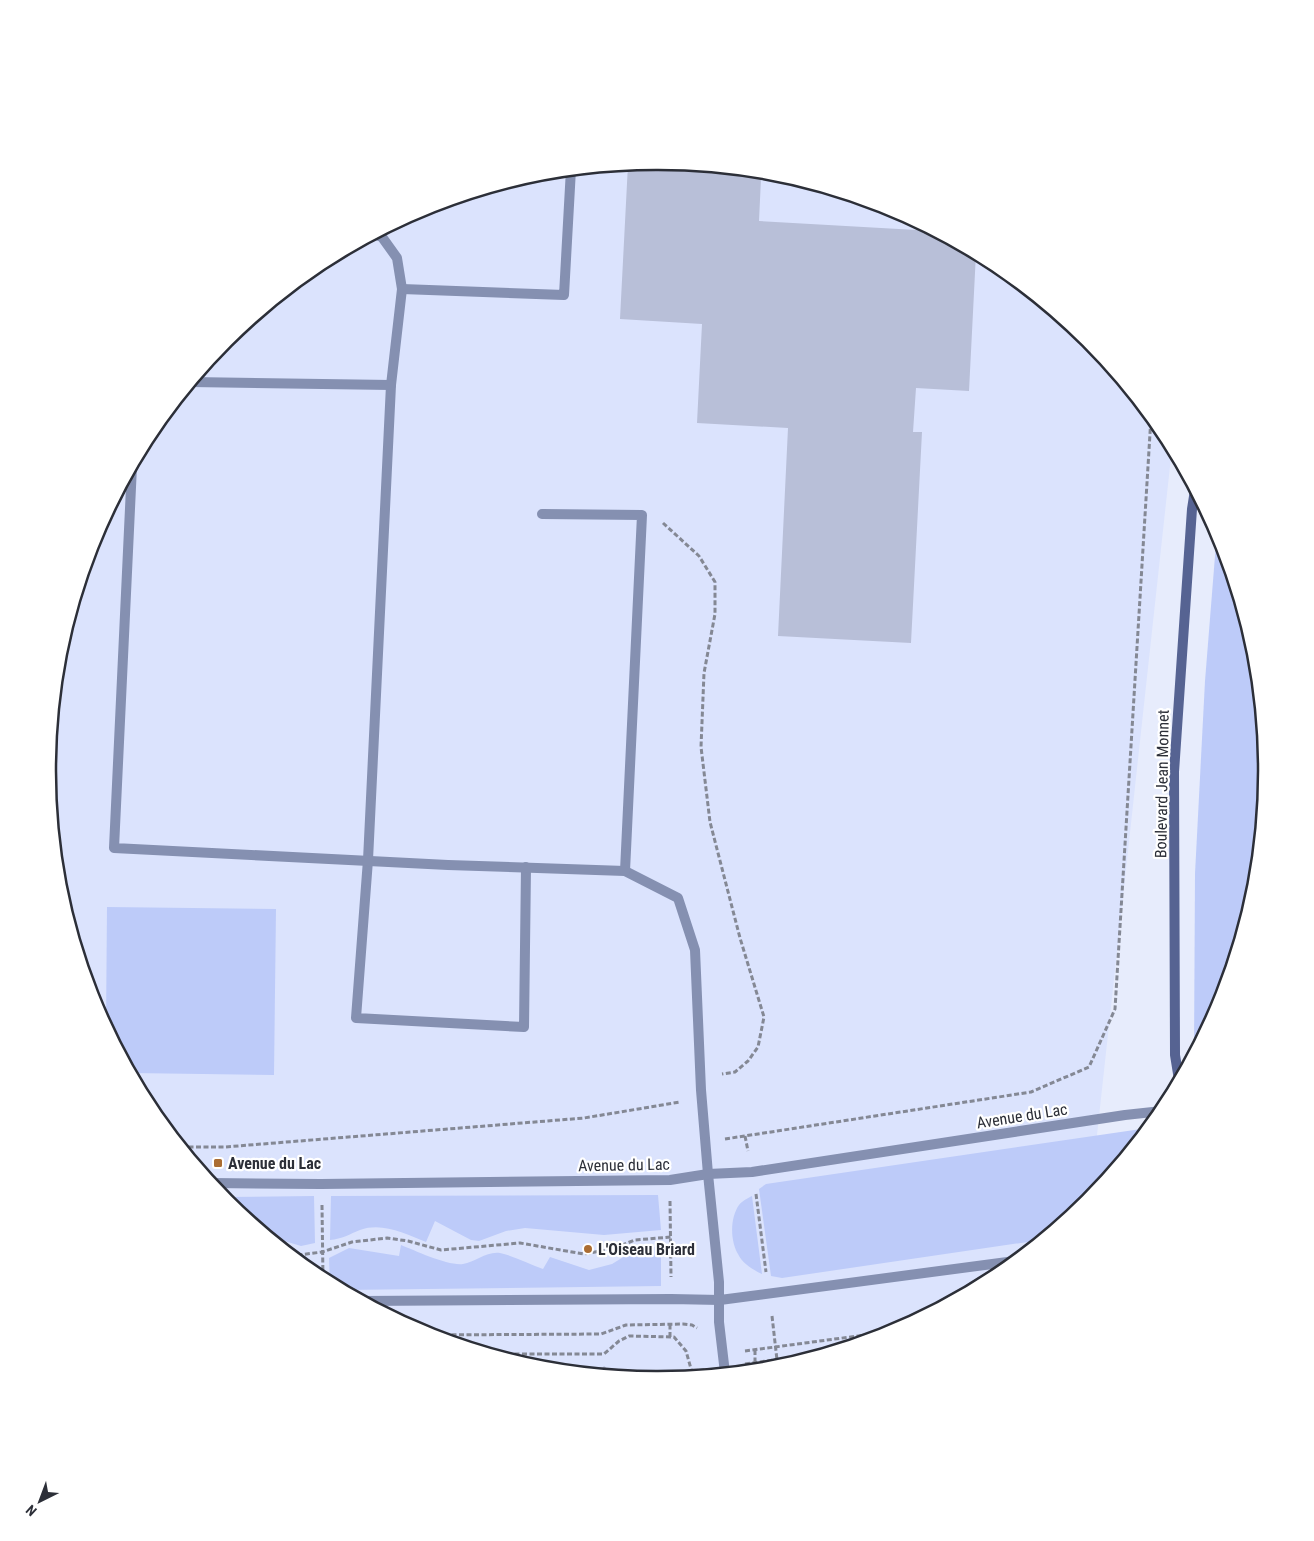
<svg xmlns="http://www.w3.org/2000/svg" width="1314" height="1541" viewBox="0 0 1314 1541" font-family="'Roboto Condensed',sans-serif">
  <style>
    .built { fill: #dbe3fd }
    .green { fill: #bdcbf9 }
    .building { fill: #b8bfd8 }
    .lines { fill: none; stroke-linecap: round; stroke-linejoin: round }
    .path { stroke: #848894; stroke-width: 3; stroke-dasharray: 5 2.5; stroke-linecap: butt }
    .lane { stroke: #8590b1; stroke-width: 10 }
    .street { stroke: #8590b1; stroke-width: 10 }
    .secondary { stroke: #566392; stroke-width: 10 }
    .poi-dot { fill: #ab6d33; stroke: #fff; stroke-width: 2 }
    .labels { text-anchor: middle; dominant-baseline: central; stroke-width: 4.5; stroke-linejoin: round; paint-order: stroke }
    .street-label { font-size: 16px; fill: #2c2f38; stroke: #fff }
    .poi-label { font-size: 16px; font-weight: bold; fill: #2c2f38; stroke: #fff; text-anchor: start }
    .rim { fill: none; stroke: #2c2f38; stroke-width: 2.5 }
  </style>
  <rect width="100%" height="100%" fill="#e7ecfc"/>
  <polygon class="built" points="657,161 776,173 891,208 996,264 1088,340 1164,432 1172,448 1090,1199 995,1277 890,1334 776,1368 657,1380 538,1368 423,1333 318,1277 226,1201 150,1109 94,1003 59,889 48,770 59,651 94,537 150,432 226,339 319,264 424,207 538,173"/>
  <g class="green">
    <polygon points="1217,531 1220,538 1255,652 1266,771 1255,890 1220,1004 1194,1052 1195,874 1205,681"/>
    <polygon points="107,907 276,909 274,1075 131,1073 106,1026"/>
    <polygon points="1148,1128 1088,1202 1041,1240 782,1278 771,1276 759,1189 766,1184"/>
    <path d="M658 1195 661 1230 604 1235 525 1228 506 1231 479 1241 471 1240 435 1221 426 1242C405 1234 383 1222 360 1230 350 1234 342 1239 330 1240L331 1196Z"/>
    <polygon points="314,1196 315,1243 301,1246 268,1236 223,1197"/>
    <path d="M752 1196 762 1274C753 1270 742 1263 738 1254 730 1240 730 1218 739 1205 742 1201 748 1198 752 1196Z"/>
    <path d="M401 1245C416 1251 448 1266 463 1264 475 1262 487 1251 500 1253 514 1256 529 1264 543 1269L550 1257 589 1270 612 1264 630 1253 642 1249 661 1246V1286L343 1290 330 1284 329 1258 349 1248 399 1256Z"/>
  </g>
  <g class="building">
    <polygon points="657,161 776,173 796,179 761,178 759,221 934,231 976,253 969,391 916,388 913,432 922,432 911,643 778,636 788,428 697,423 702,324 620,319 628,164"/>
    <polygon points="526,176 526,184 513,184 514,180"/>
    <polygon points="604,1366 610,1371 655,1372 656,1380 587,1373 599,1372"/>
  </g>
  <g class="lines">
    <g class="path">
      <polyline points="663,523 699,556 715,582 715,614 704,673 701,747 710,822 740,938 764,1017 758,1047 748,1061 735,1072 722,1074"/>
      <polyline points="48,777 50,749"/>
      <polyline points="745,1136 748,1151"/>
      <polyline points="725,1139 1031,1092 1089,1067 1115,1009 1151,417"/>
      <polyline points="181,1147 225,1147 584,1118 680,1102"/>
      <polyline points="756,1194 766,1272"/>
      <polyline points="670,1201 671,1277"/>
      <polyline points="322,1205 323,1279"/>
      <polyline points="290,1254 299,1255 322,1252 352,1242 387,1238 408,1241 441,1250 520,1243 584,1254 612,1249 635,1240 671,1237"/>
      <polyline points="772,1316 777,1360"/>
      <polyline points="429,1335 601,1334 626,1325 683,1324 692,1325 697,1328"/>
      <polyline points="670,1337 670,1323"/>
      <polyline points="745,1351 895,1331"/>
      <polyline points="492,1354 604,1354 619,1341 629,1336 674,1337 686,1351 693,1376"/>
      <polyline points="765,1362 766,1369"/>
      <polyline points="745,1364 831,1352"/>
      <polyline points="755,1370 755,1350"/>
      <polyline points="692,1371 704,1370"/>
    </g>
    <g class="lane">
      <polyline points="374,234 382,237 397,258 402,289 391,385 368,860 356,1018 524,1027 526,867"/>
      <polyline points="402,289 564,295 571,169"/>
      <polyline points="191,382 391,385"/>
      <polyline points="132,466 114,848 448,865 625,871 678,898 695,950 701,1090 708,1174"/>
      <polyline points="542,514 642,515 625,871"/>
    </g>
    <g class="street">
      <polyline points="708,1174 719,1282 719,1322 725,1373"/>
      <polyline points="211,1183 321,1184 670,1180 708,1174 752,1172 1125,1115 1162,1111"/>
      <polyline points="362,1301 671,1299 720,1300 1015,1261"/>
    </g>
    <polyline class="secondary" points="1179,1080 1175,1055 1174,772 1192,509 1195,490"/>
  </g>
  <g class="poi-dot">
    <rect x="213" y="1158" width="10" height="10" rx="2.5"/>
    <circle cx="588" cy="1249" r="5"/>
  </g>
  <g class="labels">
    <g class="street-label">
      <text transform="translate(1162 784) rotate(-89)">Boulevard Jean Monnet</text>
      <text transform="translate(1022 1116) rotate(-9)">Avenue du Lac</text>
      <text transform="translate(624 1165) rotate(-1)">Avenue du Lac</text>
    </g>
    <g class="poi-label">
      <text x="228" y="1163">Avenue du Lac</text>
      <text x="598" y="1249">L'Oiseau Briard</text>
    </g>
  </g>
  <path d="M0 0H1314V1541H0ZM656 170H658A600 600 0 0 1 1258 770V771A600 600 0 0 1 658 1371H656A600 600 0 0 1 56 771V770A600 600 0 0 1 656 170Z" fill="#fff" fill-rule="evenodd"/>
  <path class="rim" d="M656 170H658A600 600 0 0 1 1258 770V771A600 600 0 0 1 658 1371H656A600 600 0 0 1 56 771V770A600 600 0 0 1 656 170Z"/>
  <g transform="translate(40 1501) rotate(222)" stroke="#ffffff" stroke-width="4" paint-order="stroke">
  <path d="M0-4L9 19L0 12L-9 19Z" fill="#2c2f38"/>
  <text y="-8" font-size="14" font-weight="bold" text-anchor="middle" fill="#2c2f38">N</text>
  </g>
</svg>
